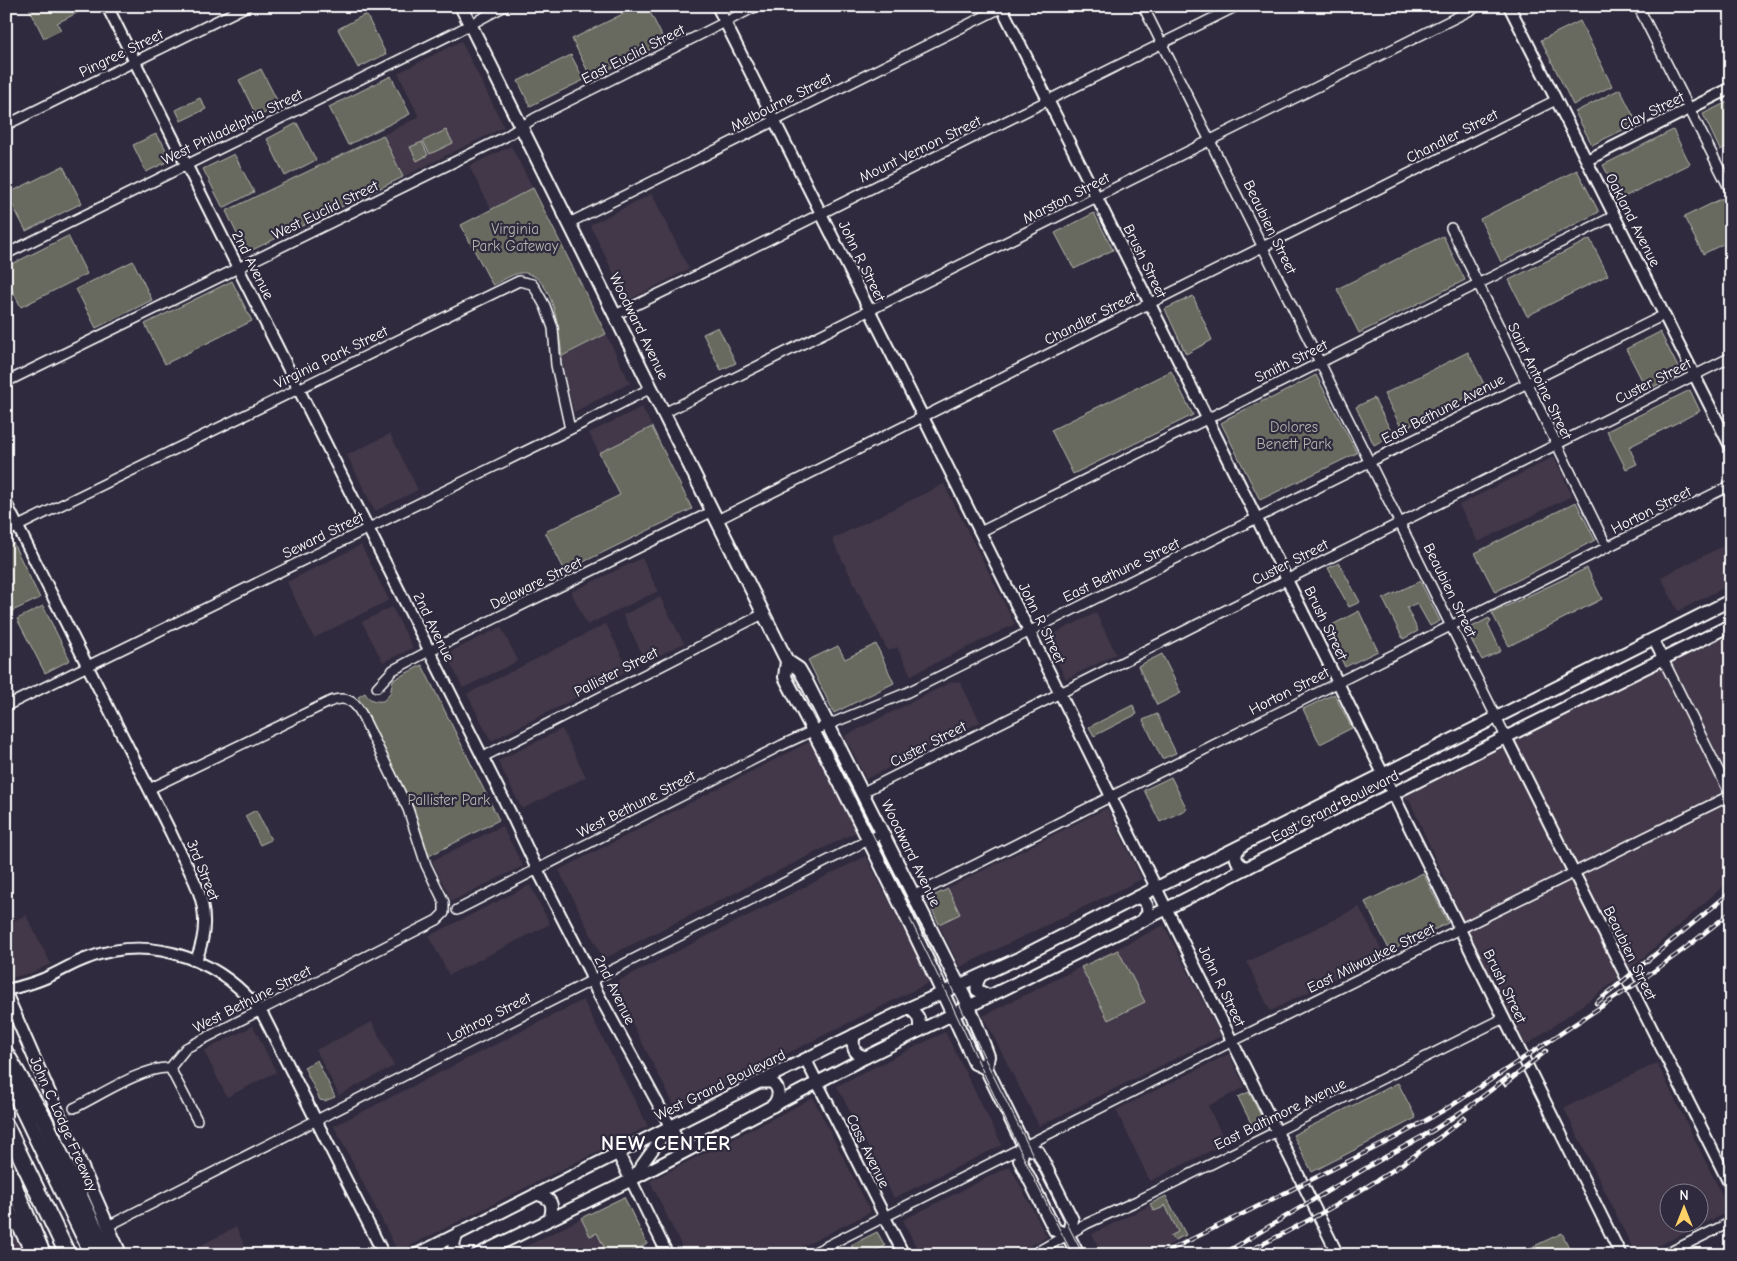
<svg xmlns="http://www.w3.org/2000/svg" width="1737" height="1261" viewBox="0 0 1737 1261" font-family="'Comic Neue',sans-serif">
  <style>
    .built { fill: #433849; fill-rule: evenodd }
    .green { fill: #676b5e; stroke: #b3b5ae }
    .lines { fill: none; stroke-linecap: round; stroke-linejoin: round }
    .minor-casing { stroke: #fff; stroke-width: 12 }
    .tertiary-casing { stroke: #fff; stroke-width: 14 }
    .secondary-casing { stroke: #fff; stroke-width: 15 }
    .primary-casing { stroke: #fff; stroke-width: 16 }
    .motorway-casing { stroke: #fff; stroke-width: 19 }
    .minor { stroke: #2f2a3d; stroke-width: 9 }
    .tertiary { stroke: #2f2a3d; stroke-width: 10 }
    .secondary { stroke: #2f2a3d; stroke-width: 11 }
    .primary { stroke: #2f2a3d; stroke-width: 12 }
    .motorway { stroke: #2f2a3d; stroke-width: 15 }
    .tram { stroke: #fff; stroke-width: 1 }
    .rail-casing { stroke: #fff; stroke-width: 4.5 }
    .rail { stroke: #2f2a3d; stroke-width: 2.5; stroke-dasharray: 8; stroke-linecap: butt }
    .labels { text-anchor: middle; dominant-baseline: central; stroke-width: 4.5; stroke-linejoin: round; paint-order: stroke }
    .street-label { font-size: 15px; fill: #fff; stroke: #2f2a3d }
    .park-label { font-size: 15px; fill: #b3b5ae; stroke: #2f2a3d }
    .district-label { font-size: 20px; font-weight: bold; letter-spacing: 1px; fill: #fff; stroke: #2f2a3d }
  </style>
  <rect width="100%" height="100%" fill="#2f2a3d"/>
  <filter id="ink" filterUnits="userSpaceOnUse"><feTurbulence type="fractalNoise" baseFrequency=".02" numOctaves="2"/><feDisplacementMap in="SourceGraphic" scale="10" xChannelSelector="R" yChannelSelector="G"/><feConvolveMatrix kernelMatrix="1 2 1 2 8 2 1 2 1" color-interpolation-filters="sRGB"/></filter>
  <g filter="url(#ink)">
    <g class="built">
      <polygon points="461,41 504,127 403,177 383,135 419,117 398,73"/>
      <polygon points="511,146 533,188 491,209 469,166"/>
      <polygon points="652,194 689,269 627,301 590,225"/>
      <polygon points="606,334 630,383 574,412 564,372 562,356"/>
      <polygon points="642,407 652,427 599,453 589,433"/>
      <polygon points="390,434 418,490 375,511 347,455"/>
      <polygon points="1554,457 1572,496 1478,542 1459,505"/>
      <polygon points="944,484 1015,624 911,675 897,647 888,651 832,539"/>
      <polygon points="1731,542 1731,584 1678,611 1661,577"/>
      <polygon points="361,545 389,600 314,638 287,582"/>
      <polygon points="642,558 658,591 587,625 571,592"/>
      <polygon points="660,597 684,643 646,662 623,615"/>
      <polygon points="392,607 413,648 383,662 362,622"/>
      <polygon points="1096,613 1116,654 1066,679 1045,638"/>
      <polygon points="606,624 629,671 491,741 467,694"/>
      <polygon points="501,627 518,661 463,688 446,654"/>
      <polygon points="1731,633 1731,879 1624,975 1520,1050 1410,801 1393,793"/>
      <polygon points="953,681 960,682 980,722 866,779 845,736"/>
      <polygon points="562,729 586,777 522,809 498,761"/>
      <polygon points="811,741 856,832 603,959 559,870"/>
      <polygon points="1107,808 1142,879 960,967 926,899"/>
      <polygon points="502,826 523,866 452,901 432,861"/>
      <polygon points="866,856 930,982 676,1109 612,984"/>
      <polygon points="530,885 550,924 449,975 429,936"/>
      <polygon points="1359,907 1384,954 1270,1011 1247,962"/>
      <polygon points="26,915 51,964 31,973 10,978 6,969 6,925"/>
      <polygon points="1164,925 1221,1036 1039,1126 983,1016"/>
      <polygon points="583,1000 648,1126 398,1252 334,1126"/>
      <polygon points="372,1022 394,1066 339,1095 316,1050"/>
      <polygon points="253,1026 276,1072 227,1097 204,1051"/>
      <polygon points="945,1032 1002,1145 894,1198 837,1086"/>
      <polygon points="1229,1054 1245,1087 1208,1106 1226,1143 1150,1181 1116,1110"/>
      <path d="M1657 1063 1730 1211 1639 1255H1636L1564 1108ZM1670 1194H1700V1224H1670Z"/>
      <polygon points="813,1098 871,1212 786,1255 686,1255 650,1181"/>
      <polygon points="1010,1166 1047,1237 1011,1255 920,1255 903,1220"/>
      <polygon points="624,1197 648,1244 627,1255 509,1255"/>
      <polygon points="1167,1197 1186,1236 1151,1255 1103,1255 1092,1234"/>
      <polygon points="6,1220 24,1255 6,1255"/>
      <polygon points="236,1227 249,1255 197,1255 194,1249"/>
      <polygon points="878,1231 890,1255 831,1255"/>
      <polygon points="1324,1243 1329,1255 1298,1255"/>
    </g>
    <g class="green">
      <polygon points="28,6 91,6 57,23 61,30 44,38"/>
      <polygon points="639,6 647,6 665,42 591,78 572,39"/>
      <polygon points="366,14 386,54 358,68 338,29"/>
      <polygon points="1580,21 1612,86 1573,105 1541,40"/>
      <polygon points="571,55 584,80 530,106 518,81"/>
      <polygon points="261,69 280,106 257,117 239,80"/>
      <polygon points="391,76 410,114 348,145 329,107"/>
      <polygon points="1620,89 1637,123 1592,145 1575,112"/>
      <polygon points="200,98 206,109 181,121 176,110"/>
      <polygon points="1731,100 1731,145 1720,150 1703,114"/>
      <polygon points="297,123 316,160 285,176 267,139"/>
      <polygon points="446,130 453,143 430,154 423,141"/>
      <polygon points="1673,130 1690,164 1620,199 1603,165"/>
      <polygon points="156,134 159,140 161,140 171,160 146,172 133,145"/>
      <polygon points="383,135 403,177 246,253 226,211"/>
      <polygon points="422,142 428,155 417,161 410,147"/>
      <polygon points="234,154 254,192 223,208 203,169"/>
      <polygon points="63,166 82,203 26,231 7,194"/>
      <polygon points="1577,170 1599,212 1501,262 1480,219"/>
      <path d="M533 188 606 334 562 356C559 334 555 279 526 273 515 271 503 281 493 285L492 284 461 225Z"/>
      <polygon points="1723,198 1731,213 1731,240 1703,254 1684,217"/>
      <polygon points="1094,213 1113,250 1074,269 1055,233"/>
      <polygon points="68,236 87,274 21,307 6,278 6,267"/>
      <polygon points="1443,236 1465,280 1359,333 1337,289"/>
      <polygon points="1590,239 1608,275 1527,316 1509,280"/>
      <polygon points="133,261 152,300 96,328 76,289"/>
      <polygon points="232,281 252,321 165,364 145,324"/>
      <polygon points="1193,296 1212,340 1186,354 1165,309"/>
      <polygon points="718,327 736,363 721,370 703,334"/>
      <polygon points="1660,332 1681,373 1647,390 1626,349"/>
      <polygon points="1468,352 1486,388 1402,429 1384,394"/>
      <polygon points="1171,371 1193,415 1073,474 1051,430"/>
      <polygon points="1316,375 1357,453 1260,500 1221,423 1228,419 1228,418 1269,398 1270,399"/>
      <polygon points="1690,390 1700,411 1629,447 1637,464 1626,469 1607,431"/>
      <polygon points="1374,398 1393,435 1374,445 1356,407"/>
      <polygon points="652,427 692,509 565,571 545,532 620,495 599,453"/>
      <polygon points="1576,502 1595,540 1495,592 1475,553"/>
      <polygon points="13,543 40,598 6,614 6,546"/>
      <polygon points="1339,563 1360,602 1349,607 1328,568"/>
      <polygon points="1587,568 1602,599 1509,646 1492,613"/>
      <polygon points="1420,581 1440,621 1430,626 1417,603 1407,608 1418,631 1403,639 1383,599"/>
      <polygon points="43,606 70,660 45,673 17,619"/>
      <polygon points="1359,611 1378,651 1345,667 1326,628"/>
      <polygon points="1489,618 1491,622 1488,624 1501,651 1482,660 1466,630"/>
      <polygon points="876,644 894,683 834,713 808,660 838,646 845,659"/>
      <polygon points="1162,654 1181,693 1157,705 1138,666"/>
      <path d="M422 665 499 820 429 856 415 811 358 697 365 693C369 700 375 702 383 701L390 694 393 680Z"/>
      <polygon points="1334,694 1352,728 1320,744 1303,709"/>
      <polygon points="1133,705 1137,714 1094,736 1089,727"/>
      <polygon points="1157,714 1176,753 1162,759 1143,720"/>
      <polygon points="1171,777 1187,809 1160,822 1144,790"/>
      <polygon points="256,810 271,840 260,845 245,816"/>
      <polygon points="1423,873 1448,923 1390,951 1365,902"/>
      <polygon points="948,889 960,914 939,924 927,899"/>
      <polygon points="1118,950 1145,1002 1108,1020 1081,967"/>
      <polygon points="317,1060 335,1097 325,1101 320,1100 304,1067"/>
      <polygon points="1398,1083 1416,1118 1312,1172 1293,1135"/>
      <polygon points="1249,1092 1265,1124 1254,1129 1238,1097"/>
      <polygon points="1166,1196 1186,1235 1174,1240 1170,1236 1178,1232 1166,1207 1164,1205 1162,1208 1154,1211 1150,1204"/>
      <polygon points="624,1197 647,1244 625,1255 599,1255 597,1250 604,1247 597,1233 590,1236 581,1218"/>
      <polygon points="877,1232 885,1246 868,1255 856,1255 851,1245"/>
      <polygon points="1562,1233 1572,1254 1533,1255 1530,1248"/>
    </g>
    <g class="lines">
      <defs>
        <g id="minor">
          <polyline points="1143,6 1506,737"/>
          <polyline points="1638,6 1731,192"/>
          <polyline points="6,125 247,6"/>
          <polyline points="569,223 1005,6"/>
          <polyline points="1451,228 1607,547"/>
          <polyline points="6,254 458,31 505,6"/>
          <polyline points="615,315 696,276 1237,6"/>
          <polyline points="6,382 505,137 535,118 757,6"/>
          <polyline points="664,413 1479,6"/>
          <polyline points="717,520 1556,100"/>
          <polyline points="6,532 519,281 532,284 535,288 545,306 553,328 556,365 570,429"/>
          <polyline points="980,532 1614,216"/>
          <polyline points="1653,639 1731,796"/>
          <polyline points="377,687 393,670 429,651 713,511"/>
          <polyline points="6,706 581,424 651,388"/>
          <polyline points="483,757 763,614"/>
          <path d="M149 789 329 702C344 696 353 699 361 713L408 809 426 865 444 902V913L437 920 186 1048 170 1068"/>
          <polyline points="863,792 1731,357"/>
          <polyline points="913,896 1731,485"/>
          <polyline points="457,910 782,745 808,733 906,693 1664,315"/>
          <polyline points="170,1068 197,1120"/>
          <path d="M74 1108C99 1096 144 1066 170 1068"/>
          <polyline points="108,1226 882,833"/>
          <polyline points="809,1255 1227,1044 1731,795"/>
          <polyline points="1032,1255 1086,1224 1141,1199 1504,1018"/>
          <polyline points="1664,1255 1731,1222"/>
        </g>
        <g id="tertiary">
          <polyline points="107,6 513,818 537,869 588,969 596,990 670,1126 631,1180 668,1255"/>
          <polyline points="717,6 928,427 1338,1255"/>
          <polyline points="1001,6 1211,426 1621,1255"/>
          <polyline points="1509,6 1731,448"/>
          <polyline points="1587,160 1731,88"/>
          <path d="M6 503 170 831C191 878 218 907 196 960"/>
          <polyline points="1506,737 1731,1187"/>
          <path d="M6 990C19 987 31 984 43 979 58 973 73 963 88 958 153 933 226 961 264 1017L384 1255"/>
          <polyline points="806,1060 904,1255"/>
        </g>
        <g id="secondary">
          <path d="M1308 812C1316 817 1319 822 1317 832"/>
          <path d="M1243 845C1232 853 1234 863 1247 868"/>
          <path d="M1138 897C1145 901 1148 904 1148 913L1142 921"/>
          <polyline points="980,976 977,983 977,990 989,996"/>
          <polyline points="6,994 121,1255"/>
          <path d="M909 1008C918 1015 921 1019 919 1031"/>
          <path d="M854 1035C852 1048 853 1054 866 1057"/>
          <path d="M761 1082H772C781 1090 779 1097 773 1106"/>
          <polyline points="670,1126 683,1152"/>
          <polyline points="618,1153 631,1180"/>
          <path d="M536 1194C552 1198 554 1204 550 1219"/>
          <polyline points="6,1203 33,1255"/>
          <polyline points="416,1255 749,1087 909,1008 1019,958 1138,897 1731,600"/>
          <path d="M458 1255C451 1248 454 1241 458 1233"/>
          <polyline points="477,1255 631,1180 866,1057 1158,913 1404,788 1731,625"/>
        </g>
        <g id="primary">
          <path d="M461 6 787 661 785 677C852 804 916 932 975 1063L986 1068 1024 1146 1038 1152 1072 1220 1068 1235 1078 1255"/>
          <polyline points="787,661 799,669 806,681 969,1006 988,1056 986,1068"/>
          <polyline points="1024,1146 1020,1160 1055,1230 1068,1235"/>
        </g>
        <g id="motorway">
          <polyline points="6,1054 44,1119 92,1223 110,1255"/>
          <polyline points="6,1074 93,1255"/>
          <polyline points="6,1126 68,1255"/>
          <polyline points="6,1164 21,1203 43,1255"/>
        </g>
      </defs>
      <use href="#minor" class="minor-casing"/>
      <use href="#tertiary" class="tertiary-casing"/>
      <use href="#secondary" class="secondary-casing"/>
      <use href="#primary" class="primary-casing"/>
      <use href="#motorway" class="motorway-casing"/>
      <use href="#minor" class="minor"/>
      <use href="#tertiary" class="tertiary"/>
      <use href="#secondary" class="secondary"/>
      <use href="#primary" class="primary"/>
      <use href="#motorway" class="motorway"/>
      <g class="tram">
        <polyline points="857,803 902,893 925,931 987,1063 1083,1255"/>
        <path d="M910 919C966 1030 1014 1145 1073 1255"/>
      </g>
      <defs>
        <g id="rail">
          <polyline points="1596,1003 1731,892"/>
          <polyline points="1505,1084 1546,1051"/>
          <polyline points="1160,1255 1395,1138 1451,1106 1643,979 1683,950 1731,912"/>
          <polyline points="1222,1255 1371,1165 1432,1131 1470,1106 1508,1077"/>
          <path d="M1241 1255C1320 1216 1396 1174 1464 1118"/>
        </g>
      </defs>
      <use href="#rail" class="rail-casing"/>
      <use href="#rail" class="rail"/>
    </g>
  </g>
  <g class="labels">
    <g class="street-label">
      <text transform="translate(121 53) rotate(-26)">Pingree Street</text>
      <text transform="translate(633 54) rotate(-27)">East Euclid Street</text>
      <text transform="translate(781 102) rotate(-27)">Melbourne Street</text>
      <text transform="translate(1652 111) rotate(-26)">Clay Street</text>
      <text transform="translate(232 127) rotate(-26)">West Philadelphia Street</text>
      <text transform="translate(1452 136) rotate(-27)">Chandler Street</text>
      <text transform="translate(920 149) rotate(-26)">Mount Vernon Street</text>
      <text transform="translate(1066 198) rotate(-27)">Marston Street</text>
      <text transform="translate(325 210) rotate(-26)">West Euclid Street</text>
      <text transform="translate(1633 220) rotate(63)">Oakland Avenue</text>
      <text transform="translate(1270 227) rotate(64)">Beaubien Street</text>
      <text transform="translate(862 261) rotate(64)">John R Street</text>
      <text transform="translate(1145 261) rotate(64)">Brush Street</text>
      <text transform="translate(253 265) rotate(63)">2nd Avenue</text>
      <text transform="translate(1090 318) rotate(-27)">Chandler Street</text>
      <text transform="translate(639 326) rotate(64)">Woodward Avenue</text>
      <text transform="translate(331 357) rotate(-26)">Virginia Park Street</text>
      <text transform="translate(1291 361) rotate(-26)">Smith Street</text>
      <text transform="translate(1540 381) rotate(64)">Saint Antoine Street</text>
      <text transform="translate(1653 381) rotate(-27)">Custer Street</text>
      <text transform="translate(1443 409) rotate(-27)">East Bethune Avenue</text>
      <text transform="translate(1651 510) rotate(-27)">Horton Street</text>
      <text transform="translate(323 535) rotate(-26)">Seward Street</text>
      <text transform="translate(1290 562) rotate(-27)">Custer Street</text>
      <text transform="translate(1121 570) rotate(-26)">East Bethune Street</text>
      <text transform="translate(536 583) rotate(-26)">Delaware Street</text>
      <text transform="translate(1450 590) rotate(64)">Beaubien Street</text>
      <text transform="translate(1042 623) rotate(64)">John R Street</text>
      <text transform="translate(1326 623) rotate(64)">Brush Street</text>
      <text transform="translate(434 627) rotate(64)">2nd Avenue</text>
      <text transform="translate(616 672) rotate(-27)">Pallister Street</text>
      <text transform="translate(1289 691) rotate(-27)">Horton Street</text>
      <text transform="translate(928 744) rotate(-27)">Custer Street</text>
      <text transform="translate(636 804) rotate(-27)">West Bethune Street</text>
      <text transform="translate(1335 806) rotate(-27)">East Grand Boulevard</text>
      <text transform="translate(911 853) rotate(64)">Woodward Avenue</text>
      <text transform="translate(203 870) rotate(68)">3rd Street</text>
      <text transform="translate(1630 953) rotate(64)">Beaubien Street</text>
      <text transform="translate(1371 958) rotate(-26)">East Milwaukee Street</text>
      <text transform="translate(1222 986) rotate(64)">John R Street</text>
      <text transform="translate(1505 986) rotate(64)">Brush Street</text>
      <text transform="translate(615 990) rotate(64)">2nd Avenue</text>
      <text transform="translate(252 999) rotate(-27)">West Bethune Street</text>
      <text transform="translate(489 1017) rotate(-27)">Lothrop Street</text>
      <text transform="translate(720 1085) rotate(-26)">West Grand Boulevard</text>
      <text transform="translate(1280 1114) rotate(-26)">East Baltimore Avenue</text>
      <text transform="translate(64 1124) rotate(66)">John C Lodge Freeway</text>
      <text transform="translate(868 1151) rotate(64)">Cass Avenue</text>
    </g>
    <g class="park-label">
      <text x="515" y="229">Virginia<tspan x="515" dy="17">Park Gateway</tspan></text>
      <text x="1294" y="427">Dolores<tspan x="1294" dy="17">Benett Park</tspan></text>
      <text x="449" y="800">Pallister Park</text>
    </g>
    <g class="district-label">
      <text x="666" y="1143">NEW CENTER</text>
    </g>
  </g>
  <rect width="1737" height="1261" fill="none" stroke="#2f2a3d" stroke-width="25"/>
  <rect x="12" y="12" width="1712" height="1236" fill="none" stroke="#fff" stroke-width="2" filter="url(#ink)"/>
  <g transform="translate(1684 1208)"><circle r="24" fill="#2f2a3d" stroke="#827f8b"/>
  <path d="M0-4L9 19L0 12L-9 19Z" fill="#ffd166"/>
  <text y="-8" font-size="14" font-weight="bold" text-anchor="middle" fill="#ffffff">N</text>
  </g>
</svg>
